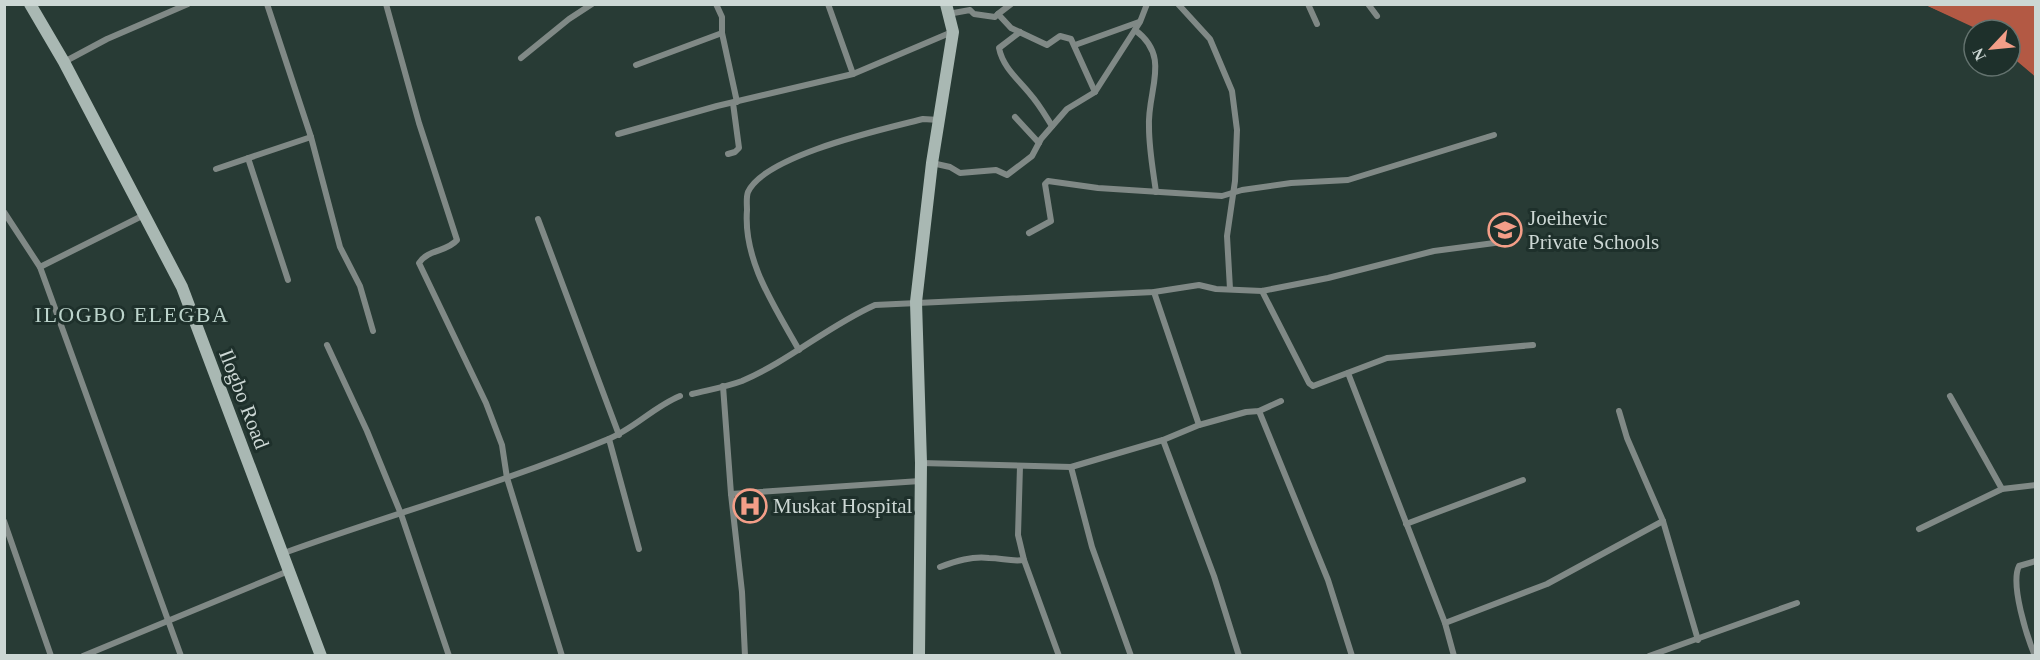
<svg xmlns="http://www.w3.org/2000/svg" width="2040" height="660" viewBox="0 0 2040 660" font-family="'Times New Roman',serif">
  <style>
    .water { fill: #b35944 }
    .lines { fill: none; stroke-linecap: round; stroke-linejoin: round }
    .stream { stroke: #b35944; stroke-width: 2 }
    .street { stroke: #808986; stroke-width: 6 }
    .secondary { stroke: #a9b8b3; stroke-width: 12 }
    .labels { text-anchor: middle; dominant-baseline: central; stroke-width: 6; stroke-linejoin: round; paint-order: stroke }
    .poi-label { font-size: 21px; fill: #ccd7d4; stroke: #1e302b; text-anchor: start }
    .street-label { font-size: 21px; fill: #ccd7d4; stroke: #1e302b }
    .neighbourhood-label { font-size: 22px; letter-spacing: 1.5px; fill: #bdd4cc; stroke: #1e302b }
  </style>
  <rect width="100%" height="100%" fill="#283b35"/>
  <polygon class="water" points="1926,5 2035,5 2035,76 2010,54 2010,30 1982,30"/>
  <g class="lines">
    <g class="stream">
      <polyline points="1926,4 1982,30"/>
      <polyline points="2010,54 2036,76"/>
    </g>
    <g class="street">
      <polyline points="267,4 311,137 340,247 360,286 373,331"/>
      <path d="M386 4 419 123 457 240C447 252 428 249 419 263L486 403 502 445 507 478 562 656"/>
      <polyline points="716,4 722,17 722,33 737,102"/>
      <polyline points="828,4 853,74"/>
      <polyline points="1178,4 1210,39 1232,91 1237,130 1235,181 1227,236 1230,289"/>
      <polyline points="1308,4 1317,24"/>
      <polyline points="1368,4 1377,16"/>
      <polyline points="948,14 970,10 974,14 995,17 998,14 1011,28 1047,45 1060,36 1071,39 1095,92"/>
      <polyline points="998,14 1011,4"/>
      <path d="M1135 30C1172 57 1147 90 1149 127 1149 149 1153 170 1156 192"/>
      <path d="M1020 32 999 48C1003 68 1019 80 1030 94 1039 104 1045 115 1052 126"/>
      <polyline points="1075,45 1139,22"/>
      <polyline points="521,58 569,19 592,4"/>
      <polyline points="64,62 107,39 188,4"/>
      <polyline points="636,65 722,33"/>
      <polyline points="1015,117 1039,143"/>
      <polyline points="618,134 717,106 853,74 952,32"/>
      <polyline points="728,154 735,152 739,148 733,103"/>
      <polyline points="248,158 288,280"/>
      <polyline points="932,163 950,167 960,173 996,170 1007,175 1032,156 1041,139 1067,109 1095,92 1140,22 1147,4"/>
      <polyline points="216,169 311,137"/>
      <polyline points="4,212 40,267 181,656"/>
      <polyline points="538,219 619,435"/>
      <polyline points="1029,233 1051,221 1045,184 1048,181 1098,188 1222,196 1242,190 1291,183 1348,180 1494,135"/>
      <polyline points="40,267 144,215"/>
      <polyline points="1262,291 1309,383 1313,386 1387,358 1533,345"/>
      <polyline points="1154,292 1199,425"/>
      <polyline points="327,345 367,431 401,514 449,656"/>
      <path d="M799 350C775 307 743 261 747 210 747 205 746 197 748 192 765 155 884 129 923 119L939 120"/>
      <polyline points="1348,373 1445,623 1454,656"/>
      <polyline points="723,386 731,494 742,592 745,656"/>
      <path d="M692 394C708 390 726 387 742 381 789 361 828 326 875 305L1154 292 1199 285 1216 289 1262 291 1328 278 1434 251 1502 242"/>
      <polyline points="1950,396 2002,489"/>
      <polyline points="1259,411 1328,580 1352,656"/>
      <polyline points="1619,411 1627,438 1663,521 1698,640"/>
      <polyline points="609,439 639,549"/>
      <polyline points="1163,440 1214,576 1239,656"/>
      <polyline points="921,463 1071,467 1163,440 1199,425 1246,412 1259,411 1281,401"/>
      <polyline points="1020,466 1018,535 1024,560 1059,656"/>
      <polyline points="1071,467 1092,547 1131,656"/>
      <polyline points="731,494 920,481"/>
      <polyline points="4,521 51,656"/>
      <polyline points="1406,524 1523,480"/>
      <polyline points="1919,529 2002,489 2036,485"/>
      <path d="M284 553C391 514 501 484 606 440 633 430 653 407 680 396"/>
      <path d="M940 567C956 561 972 556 989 558 1002 558 1011 562 1024 560"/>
      <polyline points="1445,623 1547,584 1663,521"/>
      <polyline points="83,656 291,570"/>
      <polyline points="1649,656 1797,603"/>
      <path d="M2035 656C2027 637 2010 584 2019 566L2036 561"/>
    </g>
    <g class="secondary">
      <polyline points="30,4 64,62 182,287 321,656"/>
      <polyline points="919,656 921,463 916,302 932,163 953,32 946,4"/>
    </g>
  </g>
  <defs>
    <symbol id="school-ring" viewBox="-11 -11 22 22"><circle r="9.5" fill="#1e302b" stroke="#f49e88" stroke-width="1.5"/><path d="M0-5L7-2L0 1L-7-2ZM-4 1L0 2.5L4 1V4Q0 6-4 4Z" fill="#f49e88"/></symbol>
    <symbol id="hospital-ring" viewBox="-11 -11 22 22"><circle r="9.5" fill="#1e302b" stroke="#f49e88" stroke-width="1.5"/><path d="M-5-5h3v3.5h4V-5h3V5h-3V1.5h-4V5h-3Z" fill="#f49e88"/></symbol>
  </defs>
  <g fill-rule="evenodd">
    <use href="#school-ring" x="1486" y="211" width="38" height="38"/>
    <use href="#hospital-ring" x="731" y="487" width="38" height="38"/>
  </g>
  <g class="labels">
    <g class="poi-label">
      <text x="1528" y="218">Joeihevic<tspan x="1528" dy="24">Private Schools</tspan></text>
      <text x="773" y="506">Muskat Hospital</text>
    </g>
    <g class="street-label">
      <text transform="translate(244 399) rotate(69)">Ilogbo Road</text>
    </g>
    <g class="neighbourhood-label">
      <text x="132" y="314">ILOGBO ELEGBA</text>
    </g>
  </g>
  <rect width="2040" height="660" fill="none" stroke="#ccd7d4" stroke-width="12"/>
  <g transform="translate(1992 48) rotate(244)"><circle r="28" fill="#1e302b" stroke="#64736f" stroke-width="1.5"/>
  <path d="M0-4.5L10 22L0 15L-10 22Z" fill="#f49e88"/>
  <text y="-9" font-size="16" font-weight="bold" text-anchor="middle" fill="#ccd7d4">N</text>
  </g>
</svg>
